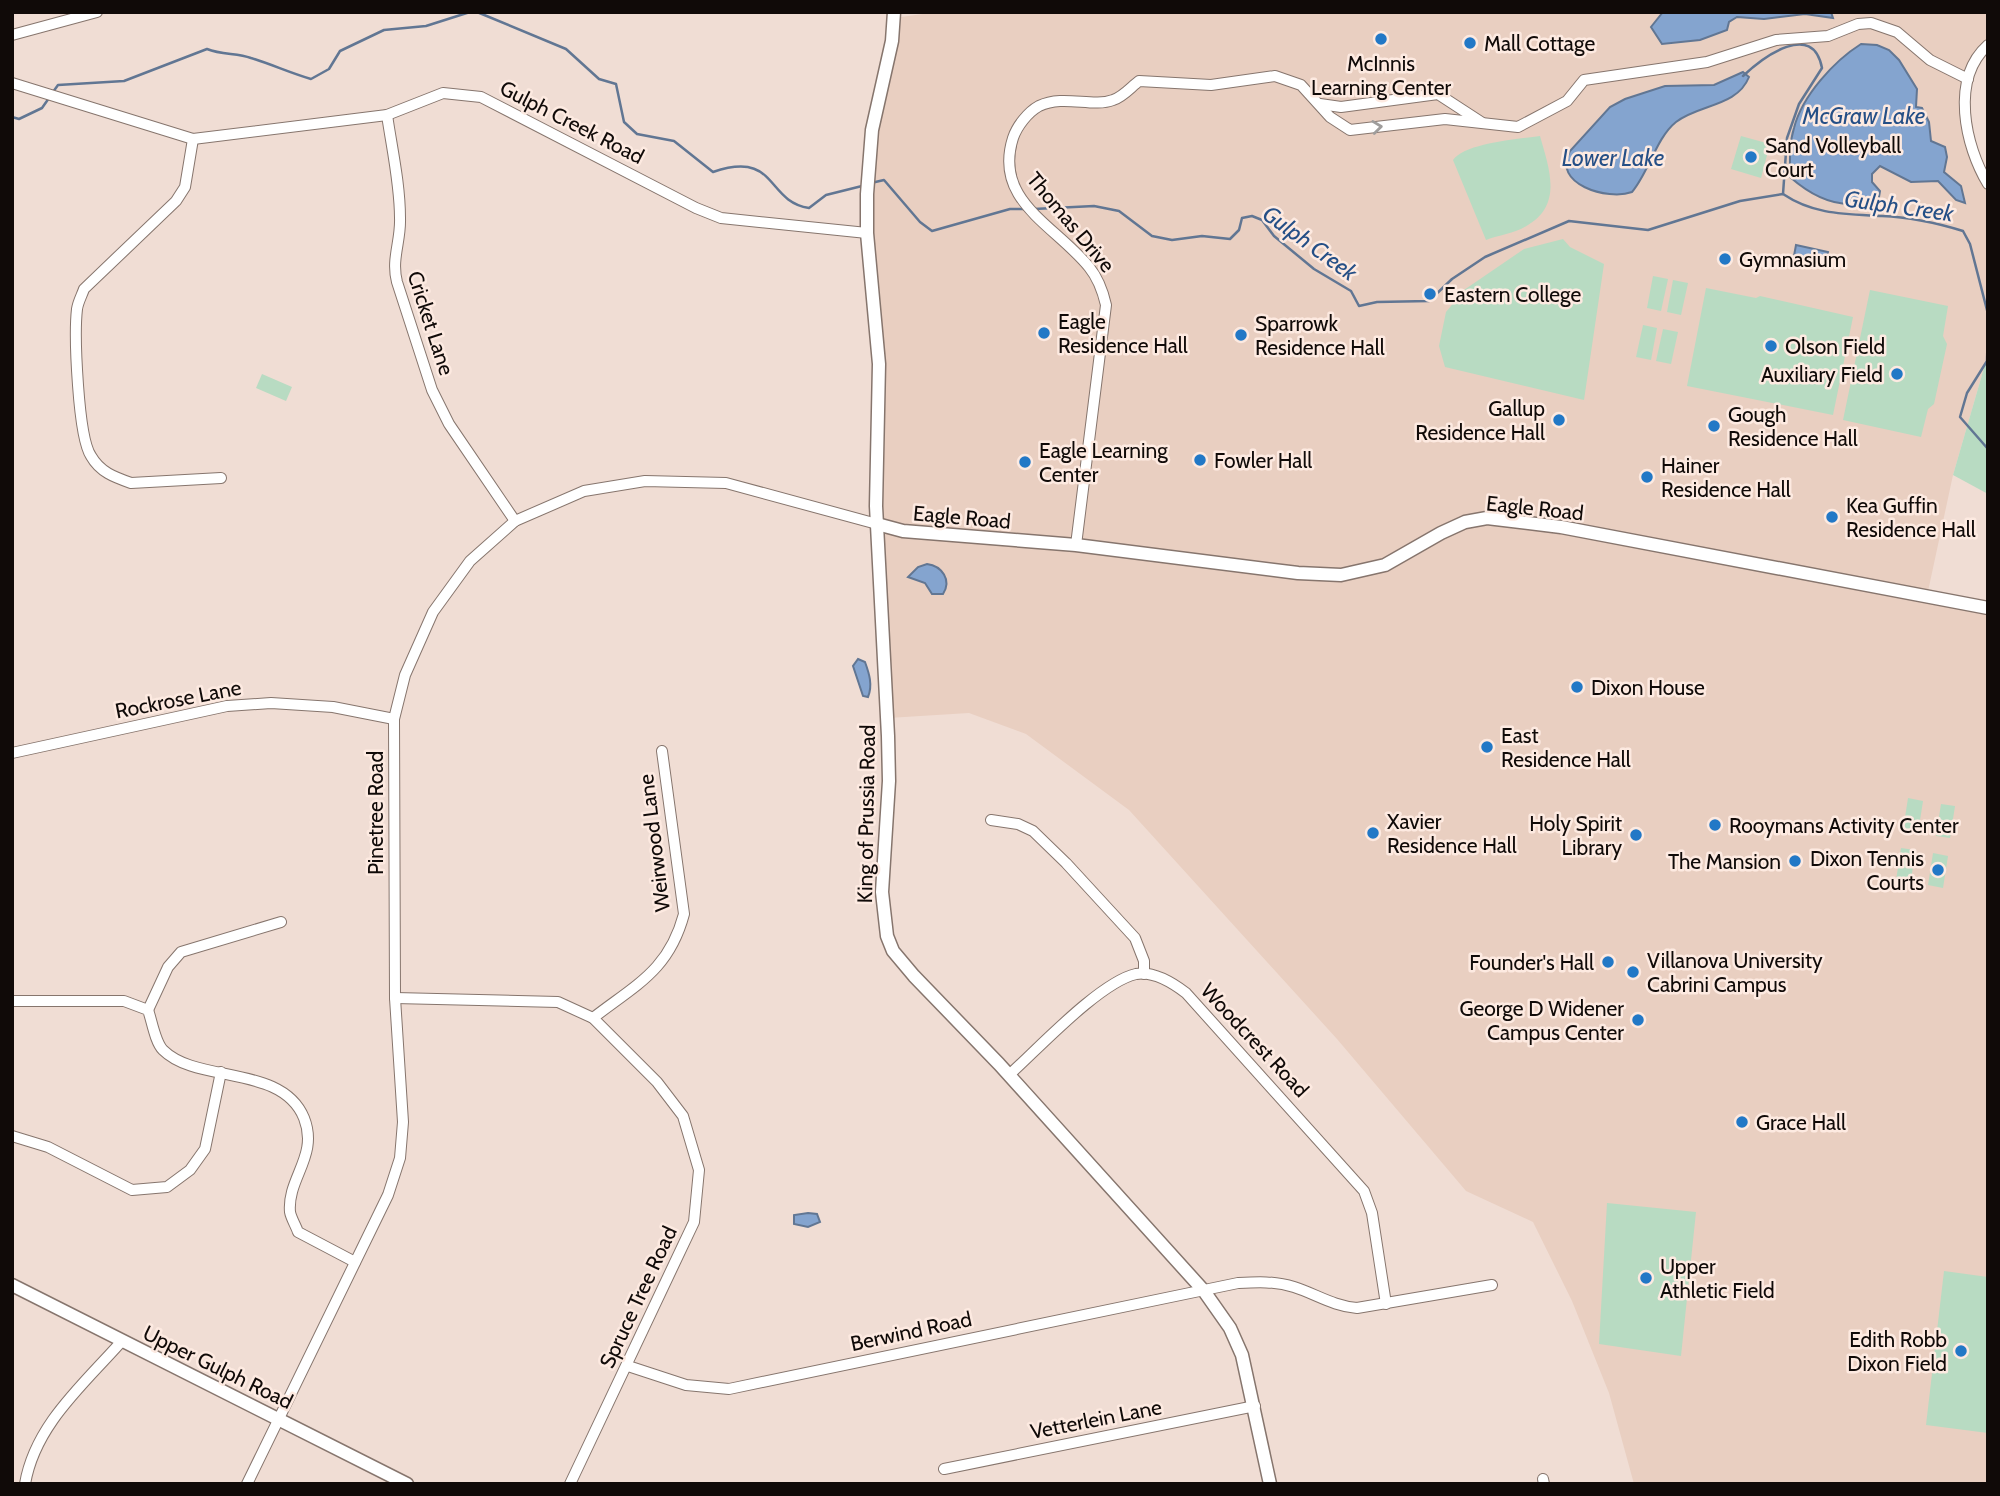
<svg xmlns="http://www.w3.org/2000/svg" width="2000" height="1496" viewBox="0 0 2000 1496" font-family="Cabin,sans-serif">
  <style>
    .built { fill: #e9cfc1 }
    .green { fill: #b8dbc2 }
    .water { fill: #84a4cf; stroke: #617693; stroke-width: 2 }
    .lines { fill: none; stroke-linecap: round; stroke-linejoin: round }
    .stream { stroke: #617693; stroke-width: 2.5 }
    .minor-casing { stroke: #86756d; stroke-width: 12 }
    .tertiary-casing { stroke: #86756d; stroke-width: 15 }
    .minor { stroke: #fff; stroke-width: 10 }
    .tertiary { stroke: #fff; stroke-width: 12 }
    .oneway { stroke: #9f9d9c }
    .poi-dot { fill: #2278c6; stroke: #fdeae1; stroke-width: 2.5 }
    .labels { text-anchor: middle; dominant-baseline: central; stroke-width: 5; stroke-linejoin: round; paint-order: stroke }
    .poi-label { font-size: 21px; fill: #100a08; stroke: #fdeae1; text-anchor: start }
    .street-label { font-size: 21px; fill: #100a08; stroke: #fdeae1 }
    .water-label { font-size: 23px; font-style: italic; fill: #254f86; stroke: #fdeae1 }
  </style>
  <rect width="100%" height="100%" fill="#f0ddd4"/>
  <polygon class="built" points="937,12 1988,12 1988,45 1966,83 1968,134 1988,184 1988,354 1953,475 1927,596 1988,608 1988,1484 1634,1484 1609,1393 1572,1301 1533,1222 1466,1191 1337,1039 1129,810 1026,734 969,713 888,718 878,548 867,178 894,18"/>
  <g class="green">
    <path d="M1540 136C1549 168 1563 204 1528 225 1516 233 1499 235 1486 240L1453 160C1465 143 1518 139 1540 136Z"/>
    <polygon points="1741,136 1770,144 1761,178 1731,169"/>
    <polygon points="1563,239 1570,247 1604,264 1584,400 1445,367 1439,346 1446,312 1464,290 1524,249"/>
    <polygon points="1653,276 1668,279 1661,311 1647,308"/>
    <polygon points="1673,280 1688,283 1681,315 1667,312"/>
    <polygon points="1706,288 1756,298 1760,296 1853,317 1833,415 1687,386"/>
    <polygon points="1870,290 1948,306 1943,336 1947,344 1934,404 1928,409 1921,437 1843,420"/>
    <polygon points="1643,325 1657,328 1651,360 1636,357"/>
    <polygon points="1663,329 1678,332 1671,364 1656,361"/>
    <polygon points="1988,354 1988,494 1953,475"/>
    <polygon points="262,374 292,387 286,401 256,388"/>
    <polygon points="1908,798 1923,801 1918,833 1903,830"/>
    <polygon points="1941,804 1955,806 1950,838 1936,836"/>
    <polygon points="1901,848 1915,850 1911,882 1896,880"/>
    <polygon points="1933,853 1948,856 1943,888 1928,885"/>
    <polygon points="1607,1203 1696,1212 1681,1356 1599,1344"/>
    <polygon points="1944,1271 1988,1277 1988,1433 1926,1425"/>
  </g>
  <g class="water">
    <polygon points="1663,12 1831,12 1833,18 1805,14 1764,19 1737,17 1729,22 1727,30 1700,40 1662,44 1651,27"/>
    <path d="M1861 44 1877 45 1889 50 1899 60 1917 89 1916 107 1922 108 1929 122 1931 141 1945 147 1947 157 1944 172 1961 186 1965 203 1956 200 1938 181 1911 182 1880 166 1872 174V182L1880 191 1879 197C1846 213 1815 199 1790 177 1790 161 1789 144 1794 128 1802 96 1834 61 1861 44Z"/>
    <path d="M1743 72 1749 77C1737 107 1699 104 1676 122 1656 138 1649 172 1632 192 1608 201 1551 184 1570 151L1610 107 1625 99 1665 86 1714 85Z"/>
    <polygon points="1796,245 1828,252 1825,268 1793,261"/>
    <path d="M927 564C942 566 952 580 943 594H932L925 583 908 577 918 567Z"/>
    <path d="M858 659 865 662C869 673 873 685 868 697L863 696 853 666Z"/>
    <polygon points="808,1213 817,1214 820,1222 808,1227 794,1224 794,1215"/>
  </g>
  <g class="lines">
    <g class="stream">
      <path d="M477 12 566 49 599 79 616 84 624 122 637 134 674 141 713 172C778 150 765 201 809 208L826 195 862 186"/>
      <path d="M1743 76C1763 57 1813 20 1822 68L1799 104 1787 138 1783 194"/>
      <path d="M53 92 58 85 124 81 207 49C222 55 237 53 251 58 271 64 290 73 311 79L329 69 340 51 384 30 426 26 470 12"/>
      <polyline points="12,117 19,119 42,108 49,98"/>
      <polyline points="871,183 884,180 920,222 932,231 1010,209 1024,209"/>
      <path d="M1034 209 1094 206 1119 211 1152 236 1172 240 1202 236 1230 239 1239 230 1242 218 1252 216 1262 220 1274 236 1314 269 1351 291 1359 306 1377 302 1429 301 1452 279 1485 257 1569 221 1648 230 1740 201 1783 194C1814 215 1846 214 1882 216 1909 217 1937 223 1963 231L1970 244 1988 314"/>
      <polyline points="1988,326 1987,361 1967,393 1960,417 1988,449"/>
    </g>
    <defs>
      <g id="minor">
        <polyline points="12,35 97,12"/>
        <path d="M1988 45C1950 79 1965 146 1988 184"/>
        <polyline points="12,83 193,139 387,115 443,93 481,97 696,208 721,218 867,233"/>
        <polyline points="1320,104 1341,107 1438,94 1481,122"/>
        <path d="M387 115C392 149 400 184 400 218 401 241 391 259 397 282L432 390 449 424 515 521"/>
        <path d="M193 139 185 187 176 201 84 289C82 295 78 302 77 309 74 335 78 437 91 456 100 472 114 477 131 483L221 478"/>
        <path d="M1076 545 1106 305C1103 292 1098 278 1089 267 1055 225 993 201 1013 138 1017 126 1028 112 1039 106 1064 94 1092 108 1113 100 1123 97 1131 87 1139 81L1211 85 1275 76 1301 85 1330 117 1350 130 1445 119 1518 127 1567 101 1584 80 1707 62 1776 40 1828 36 1858 24 1871 23 1897 32 1930 60 1968 79"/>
        <polyline points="12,753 227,706 271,703 333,707 394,719"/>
        <polyline points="991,820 1018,824 1033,831 1066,863 1135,938 1144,961 1144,974"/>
        <polyline points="395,998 558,1002 593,1018 657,1082 683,1116 699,1170 694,1222 570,1484"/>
        <path d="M12 1001H124L148 1010C152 1021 155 1042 163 1050 197 1084 282 1064 304 1118 319 1156 287 1178 290 1212 291 1218 296 1226 298 1232L355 1262"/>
        <polyline points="148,1010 168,967 181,952 281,922"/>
        <path d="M593 1018C637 984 669 970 684 914L662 751"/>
        <path d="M1009 1075C1038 1049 1100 982 1136 974 1153 971 1173 983 1186 993L1364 1191 1372 1213 1386 1304"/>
        <polyline points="12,1136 48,1147 132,1190 167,1187 190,1170 205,1149 221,1072"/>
        <path d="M628 1366 686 1385 729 1389 1238 1283C1257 1282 1275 1281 1294 1287 1316 1294 1333 1306 1357 1308L1492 1285"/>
        <polyline points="944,1469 1255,1406"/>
        <polyline points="1543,1479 1544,1484"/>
        <path d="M25 1484C35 1425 83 1385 121 1342"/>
        <polyline points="247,1484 388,1195 400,1158 403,1122 395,998 394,719 405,675 433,612 470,561 515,521 584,491 645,481 726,483 877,524"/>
      </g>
      <g id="tertiary">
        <polyline points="894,12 892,41 872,130 867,194 867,233 879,364 876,506 888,736 889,781 882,892 887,936 893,951 914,976 999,1064 1204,1291 1230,1328 1242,1355 1270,1484"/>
        <polyline points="877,524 903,531 1076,545 1298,573 1341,575 1385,565 1441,533 1465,522 1487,518 1561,527 1988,608"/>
        <polyline points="12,1285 407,1484"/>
      </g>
    </defs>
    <use href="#minor" class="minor-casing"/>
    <use href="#tertiary" class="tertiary-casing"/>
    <use href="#minor" class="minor"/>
    <use href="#tertiary" class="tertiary"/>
  </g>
  <defs><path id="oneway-chevron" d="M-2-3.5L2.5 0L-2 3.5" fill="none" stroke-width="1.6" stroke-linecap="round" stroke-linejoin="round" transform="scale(1.75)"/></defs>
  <use class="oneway" href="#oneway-chevron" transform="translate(1377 127) rotate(-7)"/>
  <g class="poi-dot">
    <circle cx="1381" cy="39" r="7"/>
    <circle cx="1470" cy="43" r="7"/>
    <circle cx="1751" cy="157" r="7"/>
    <circle cx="1725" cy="259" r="7"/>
    <circle cx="1430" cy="294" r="7"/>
    <circle cx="1044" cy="333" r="7"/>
    <circle cx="1241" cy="335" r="7"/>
    <circle cx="1771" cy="346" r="7"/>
    <circle cx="1897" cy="374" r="7"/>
    <circle cx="1559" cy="420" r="7"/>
    <circle cx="1714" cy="426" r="7"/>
    <circle cx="1200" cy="460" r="7"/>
    <circle cx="1025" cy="462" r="7"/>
    <circle cx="1647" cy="477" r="7"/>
    <circle cx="1832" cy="517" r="7"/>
    <circle cx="1577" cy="687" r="7"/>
    <circle cx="1487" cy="747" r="7"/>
    <circle cx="1715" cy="825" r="7"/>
    <circle cx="1373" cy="833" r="7"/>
    <circle cx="1636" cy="835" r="7"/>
    <circle cx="1795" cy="861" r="7"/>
    <circle cx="1938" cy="870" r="7"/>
    <circle cx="1608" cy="962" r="7"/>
    <circle cx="1633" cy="972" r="7"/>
    <circle cx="1638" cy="1020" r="7"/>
    <circle cx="1742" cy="1122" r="7"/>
    <circle cx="1646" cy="1278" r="7"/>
    <circle cx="1961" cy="1351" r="7"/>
  </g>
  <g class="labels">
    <g class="poi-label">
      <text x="1484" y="43">Mall Cottage</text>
      <text x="1381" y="63" text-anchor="middle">McInnis<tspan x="1381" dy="24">Learning Center</tspan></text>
      <text x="1765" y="145">Sand Volleyball<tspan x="1765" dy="24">Court</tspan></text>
      <text x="1739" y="259">Gymnasium</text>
      <text x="1444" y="294">Eastern College</text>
      <text x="1058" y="321">Eagle<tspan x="1058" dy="24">Residence Hall</tspan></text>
      <text x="1255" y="323">Sparrowk<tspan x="1255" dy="24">Residence Hall</tspan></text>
      <text x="1785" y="346">Olson Field</text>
      <text x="1883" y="374" text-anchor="end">Auxiliary Field</text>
      <text x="1545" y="408" text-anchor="end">Gallup<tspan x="1545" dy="24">Residence Hall</tspan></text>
      <text x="1728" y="414">Gough<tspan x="1728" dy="24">Residence Hall</tspan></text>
      <text x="1039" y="450">Eagle Learning<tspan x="1039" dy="24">Center</tspan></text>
      <text x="1214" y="460">Fowler Hall</text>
      <text x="1661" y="465">Hainer<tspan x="1661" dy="24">Residence Hall</tspan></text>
      <text x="1846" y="505">Kea Guffin<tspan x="1846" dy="24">Residence Hall</tspan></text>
      <text x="1591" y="687">Dixon House</text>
      <text x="1501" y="735">East<tspan x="1501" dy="24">Residence Hall</tspan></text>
      <text x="1387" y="821">Xavier<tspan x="1387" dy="24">Residence Hall</tspan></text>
      <text x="1622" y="823" text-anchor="end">Holy Spirit<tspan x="1622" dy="24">Library</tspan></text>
      <text x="1729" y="825">Rooymans Activity Center</text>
      <text x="1924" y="858" text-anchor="end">Dixon Tennis<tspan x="1924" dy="24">Courts</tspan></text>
      <text x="1781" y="861" text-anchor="end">The Mansion</text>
      <text x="1647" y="960">Villanova University<tspan x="1647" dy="24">Cabrini Campus</tspan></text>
      <text x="1594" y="962" text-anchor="end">Founder's Hall</text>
      <text x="1624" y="1008" text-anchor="end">George D Widener<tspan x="1624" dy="24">Campus Center</tspan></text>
      <text x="1756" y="1122">Grace Hall</text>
      <text x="1660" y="1266">Upper<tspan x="1660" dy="24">Athletic Field</tspan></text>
      <text x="1947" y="1339" text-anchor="end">Edith Robb<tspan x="1947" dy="24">Dixon Field</tspan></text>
    </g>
    <g class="street-label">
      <text transform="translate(572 122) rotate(27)">Gulph Creek Road</text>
      <text transform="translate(1071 222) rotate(50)">Thomas Drive</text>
      <text transform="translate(431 323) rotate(72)">Cricket Lane</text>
      <text transform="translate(1535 508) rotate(6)">Eagle Road</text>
      <text transform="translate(962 517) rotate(5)">Eagle Road</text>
      <text transform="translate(178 699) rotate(-11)">Rockrose Lane</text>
      <text transform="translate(375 813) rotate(-90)">Pinetree Road</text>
      <text transform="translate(866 814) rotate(-89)">King of Prussia Road</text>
      <text transform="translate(654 843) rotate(-97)">Weirwood Lane</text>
      <text transform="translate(1255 1040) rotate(47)">Woodcrest Road</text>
      <text transform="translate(638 1297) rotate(-65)">Spruce Tree Road</text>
      <text transform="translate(911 1331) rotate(-12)">Berwind Road</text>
      <text transform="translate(218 1367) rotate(26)">Upper Gulph Road</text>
      <text transform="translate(1096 1419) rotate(-11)">Vetterlein Lane</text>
    </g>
    <g class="water-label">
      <text x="1864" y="116">McGraw Lake</text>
      <text x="1613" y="158">Lower Lake</text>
      <text transform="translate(1899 206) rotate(8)">Gulph Creek</text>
      <text transform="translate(1310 243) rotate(36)">Gulph Creek</text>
    </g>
  </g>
  <rect width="2000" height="1496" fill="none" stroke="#100a08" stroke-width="28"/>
</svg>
